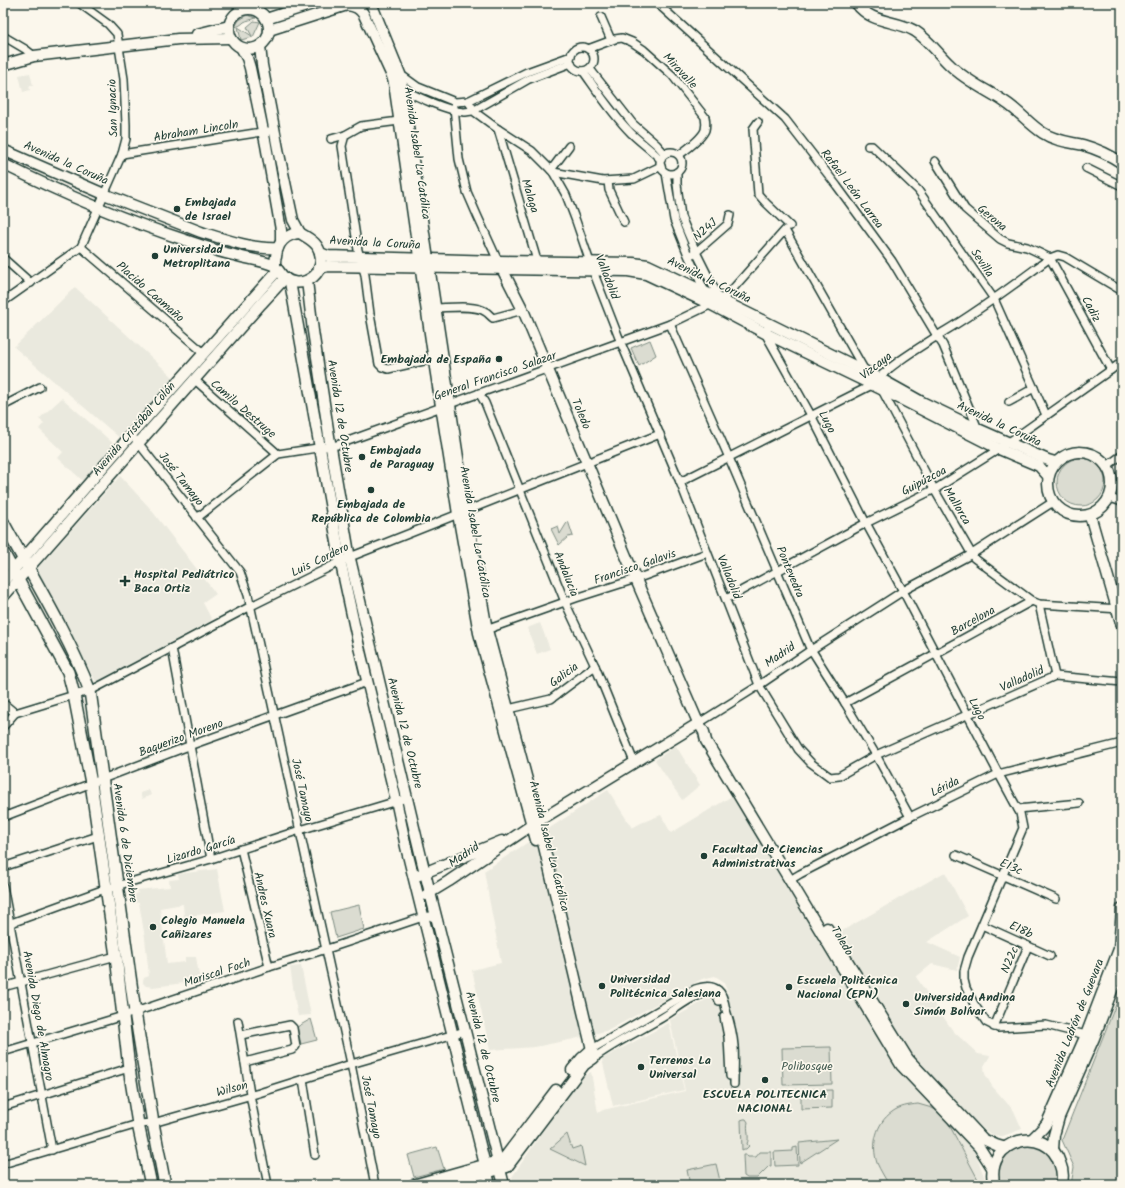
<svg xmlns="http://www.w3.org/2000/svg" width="1125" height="1188" viewBox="0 0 1125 1188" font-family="Kalam,sans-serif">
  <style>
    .built { fill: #eae9de }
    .green { fill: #dbdcd1; stroke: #7d8c82 }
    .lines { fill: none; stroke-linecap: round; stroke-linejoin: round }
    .street-casing { stroke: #1f3d34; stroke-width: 10 }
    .secondary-casing { stroke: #1f3d34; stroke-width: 13 }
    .primary-casing { stroke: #1f3d34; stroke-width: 14 }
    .street { stroke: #fbf7ec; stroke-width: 7 }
    .secondary { stroke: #fbf7ec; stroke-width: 10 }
    .primary { stroke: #fbf7ec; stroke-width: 11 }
    .poi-dot { fill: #1f3d34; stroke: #fbf7ec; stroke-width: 1.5 }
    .labels { text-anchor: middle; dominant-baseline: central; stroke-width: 3.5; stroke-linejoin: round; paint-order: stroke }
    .street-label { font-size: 12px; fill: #1f3d34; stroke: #fbf7ec }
    .poi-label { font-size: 12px; font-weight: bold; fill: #1f3d34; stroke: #fbf7ec; text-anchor: start }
    .park-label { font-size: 12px; fill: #455d53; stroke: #fbf7ec }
  </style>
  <rect width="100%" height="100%" fill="#fbf7ec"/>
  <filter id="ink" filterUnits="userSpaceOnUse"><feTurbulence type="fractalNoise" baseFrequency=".025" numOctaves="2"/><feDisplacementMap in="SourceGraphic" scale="8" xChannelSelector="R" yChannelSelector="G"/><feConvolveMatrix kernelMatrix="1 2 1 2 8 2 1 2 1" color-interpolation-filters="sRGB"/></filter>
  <g filter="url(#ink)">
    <g class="built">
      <polygon points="30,73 33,85 29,86 30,90 23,92 19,75"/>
      <polygon points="75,287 175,379 121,439 14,347"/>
      <polygon points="62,398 115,445 83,481 58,458 63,452 39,429 44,423 39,419"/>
      <polygon points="120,476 149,507 216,594 203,603 212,620 96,682 37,569"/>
      <polygon points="540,623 550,649 537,654 527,628"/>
      <polygon points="676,746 700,785 682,800 655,760"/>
      <polygon points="149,790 151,795 142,799 140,793"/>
      <polygon points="608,790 632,828 641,823 661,815 671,833 737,793 898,1065 953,1124 976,1154 987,1185 514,1185 512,1177 578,1080 591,1072 598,1113 603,1110 685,1091 670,1020 709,998 728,993 723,981 715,976 702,979 609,1030 574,1039 535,1047 490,1050 472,970 501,963 484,871"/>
      <polygon points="217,869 225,911 184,917 183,904 160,908 167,964 185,962 185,957 196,957 200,981 153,987 146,986 143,983 143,981 144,978 149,976 145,938 139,903 133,902 132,900 132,896 138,893 137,890 170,887 169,880 179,879 178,874"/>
      <polygon points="945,872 968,916 927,942 960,957 957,970 932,964 916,977 953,1031 978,1054 990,1056 984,1066 985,1074 992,1086 1014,1111 1022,1129 1003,1136 995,1136 986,1131 921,1071 835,935"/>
      <polygon points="301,966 311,1015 298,1016 296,1007 290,967"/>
      <polygon points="669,1023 684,1090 613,1106 602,1059"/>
    </g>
    <g class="green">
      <path d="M248 15 256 18C252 20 247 20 244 22 241 25 239 26 235 27L239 20Z"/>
      <polygon points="254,21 260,22 253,37 241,40 238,27 252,36 247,27"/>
      <polygon points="650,340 656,355 639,366 631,348"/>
      <circle cx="1081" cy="482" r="24"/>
      <polygon points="568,521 573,536 568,537 559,545 551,529 558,526 560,534"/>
      <polygon points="359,905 364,929 336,938 330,912"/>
      <polygon points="1122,989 1122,1185 1071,1185 1074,1167 1062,1140"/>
      <polygon points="311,1019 317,1040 301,1044 297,1027"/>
      <polygon points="831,1047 832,1084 783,1085 782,1048"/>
      <polygon points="832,1090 832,1108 801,1109 801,1091"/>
      <path d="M918 1104 932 1108 944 1115 981 1185H889C885 1178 880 1170 877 1163 871 1145 876 1123 892 1112 900 1106 909 1105 918 1104Z"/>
      <path d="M744 1119H746L748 1122C746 1129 750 1137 747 1144L749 1146 746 1149H744L742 1150 741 1120Z"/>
      <polygon points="567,1134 572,1149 581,1146 585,1166 550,1149"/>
      <polygon points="837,1139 800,1163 799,1143"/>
      <polygon points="1027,1143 1047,1149 1058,1166 1057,1185 998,1185 996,1169 1007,1150"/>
      <polygon points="437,1147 444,1169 414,1177 408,1155"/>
      <polygon points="797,1147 798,1165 775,1166 774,1152 793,1151 793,1148"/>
      <polygon points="760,1152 771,1152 771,1166 769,1166 757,1178 747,1178 744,1176 743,1155 746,1155 748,1157 756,1157"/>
      <polygon points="716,1164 720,1181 700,1185 690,1185 687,1170"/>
    </g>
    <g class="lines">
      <defs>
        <g id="street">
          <polyline points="657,3 785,119 837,186 892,261 937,336 943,345 978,429"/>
          <polyline points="601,17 611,40"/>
          <polyline points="3,36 25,49 34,56"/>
          <circle cx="582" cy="59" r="12"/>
          <path d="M588 49 615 39 622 38 632 42 644 50 672 75 705 117C706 122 706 126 705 130 702 138 686 150 679 155"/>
          <polyline points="590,69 633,124 657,145 665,154"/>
          <path d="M583 71C598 92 612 114 631 133 640 142 652 150 661 160"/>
          <polyline points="400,74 418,87 455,102 468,101 527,72 571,56"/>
          <path d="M400 87C413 96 449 111 464 112 467 112 470 111 473 111L529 79 571 63"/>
          <polyline points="468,101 476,113 498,129 532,151 553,172 566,195 576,221 593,271 621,343 680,482 759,685 798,749 811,763 830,777 839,776 876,755 1055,676 1122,682"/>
          <polyline points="454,107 459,159 467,192 477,215 498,261"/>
          <polyline points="399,121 361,126 345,135 342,146 358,250 365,275 370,314 379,364 382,367 388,369 437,358"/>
          <polyline points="758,122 753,129 758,194 766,203 790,226"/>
          <polyline points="498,129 538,264"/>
          <polyline points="331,139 345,135"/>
          <polyline points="868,146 872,146 918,190 994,299 1046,415"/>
          <circle cx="671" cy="163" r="11"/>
          <polyline points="122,154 268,131"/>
          <polyline points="935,161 965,209 1000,239 1008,243 1027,247 1050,258 1111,370"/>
          <polyline points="1086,168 1122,186"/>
          <polyline points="551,170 569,146"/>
          <polyline points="553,172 603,181 634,179 661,166"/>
          <polyline points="677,172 677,184 681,217 696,252 720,300"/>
          <polyline points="666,173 674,220 688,255 706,294"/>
          <polyline points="608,181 609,190 624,222"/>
          <polyline points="81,247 204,353"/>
          <polyline points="692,254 696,252 728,224 730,215"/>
          <polyline points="3,258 31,283"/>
          <polyline points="3,302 81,247 122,154 126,139 126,125 124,79 117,34 108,24 79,3"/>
          <path d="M435 308C447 308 476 304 486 312 488 313 490 316 493 318L523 310"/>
          <polyline points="670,324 730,460 809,646 845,703 876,755 910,817"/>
          <polyline points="770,324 765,333 812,417 866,523 903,591 996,769 1020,813 1023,828 968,957 964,971 964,980 966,988 974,1004 986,1022 998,1028 1046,1025 1086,1035"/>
          <polyline points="195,380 278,454"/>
          <polyline points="882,390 934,489 974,558 1032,601 1039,604 1120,609"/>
          <polyline points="479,393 485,403 565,602 595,666 634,762"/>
          <polyline points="1009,402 1034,388"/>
          <polyline points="3,406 40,387"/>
          <polyline points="136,440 240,572 248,595 350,1059 375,1185"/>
          <polyline points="1107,466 1122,455"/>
          <path d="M680 482 872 385C890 364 922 346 945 331 982 309 1016 283 1050 258L1058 255 1065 257 1122 291"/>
          <polyline points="1108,499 1113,499 1122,502"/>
          <polyline points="197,518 278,454 337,445 670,324 720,300 730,292 785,230 865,371"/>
          <polyline points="726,599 866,523 937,488 999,449 1122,362"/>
          <polyline points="1039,604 1055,676"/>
          <polyline points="483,631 576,598 636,579 707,553"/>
          <polyline points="172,648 211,859"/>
          <polyline points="3,703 15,713"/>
          <polyline points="845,703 1032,601"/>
          <polyline points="504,710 551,699 595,666"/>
          <polyline points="699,723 755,688 811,650 903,591 972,554 1053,502"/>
          <polyline points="3,727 15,713 74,695 90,691 251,606 350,557 660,434"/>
          <polyline points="1018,809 1079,803"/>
          <polyline points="3,817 186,747 367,682"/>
          <polyline points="241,849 269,967"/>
          <polyline points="956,855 1056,899"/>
          <polyline points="3,867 98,836"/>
          <polyline points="790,880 800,874 914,815 998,774 1122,743"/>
          <path d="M3 886C20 974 35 1062 52 1150"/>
          <polyline points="982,925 1050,956"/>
          <polyline points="3,926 102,890 211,859 300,830 407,798"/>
          <polyline points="3,987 116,956"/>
          <polyline points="724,1017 728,1037 730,1076"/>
          <polyline points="238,1021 251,1100 268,1185"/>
          <polyline points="994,1027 1028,946"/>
          <polyline points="241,1035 290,1025 293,1028 296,1046 292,1050 245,1062"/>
          <path d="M592 1049 695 989C703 987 710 984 718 990 723 994 725 1004 726 1010 730 1022 733 1034 734 1046 735 1059 734 1071 734 1084"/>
          <polyline points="3,1052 123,1016 269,967 333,947 423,917 430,916 438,920"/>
          <path d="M594 1058C614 1043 636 1033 658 1020 673 1012 688 997 706 993 710 992 714 993 717 996L719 1001"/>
          <polyline points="303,1079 315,1155"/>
          <polyline points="3,1107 129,1068"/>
          <polyline points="3,1164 138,1124 153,1123 259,1093 351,1064 465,1031"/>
        </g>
        <g id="secondary">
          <polyline points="371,3 400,74 465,504 487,630 538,821 594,1058 584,1065 507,1167 444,1185"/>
          <path d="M856 3C873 25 894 19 915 31 929 40 938 54 950 65 966 81 987 90 1005 102 1019 111 1029 124 1043 133 1055 141 1070 142 1083 145 1097 149 1110 155 1122 163"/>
          <circle cx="249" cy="29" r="20"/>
          <polyline points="266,19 316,3"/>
          <path d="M269 30 347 5C355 6 360 8 364 15L392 76 394 83 434 361 458 514 479 633 536 840"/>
          <polyline points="197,34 229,26"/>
          <polyline points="260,46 262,65 279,154 293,220 300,233"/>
          <polyline points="242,49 247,58 250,68 266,145 281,230 281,242"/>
          <polyline points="3,65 34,56 119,46 178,39 231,38"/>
          <path d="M3 150 104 194 201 232C223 239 255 250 278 248"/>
          <path d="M3 164C63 194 124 220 188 241 203 246 219 252 234 255 248 259 262 260 275 266"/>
          <path d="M300 233C306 237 313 240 317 246 323 255 322 270 313 277 301 286 287 284 279 271 278 271 276 267 275 266 275 263 275 259 276 257 277 243 286 234 300 233Z"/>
          <polyline points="320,253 328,256 498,261 633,263 648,265 705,292 879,378 922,402 978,429 1048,460 1055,462"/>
          <polyline points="498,261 523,310 634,575 697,720 704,732 706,741 901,1065 979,1147 993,1169"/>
          <polyline points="319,268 328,266 628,271 646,274 710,304 765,333 883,390 999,449 1039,466 1048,476"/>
          <polyline points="307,281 313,331 329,436 350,559 422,861 504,1185"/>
          <polyline points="290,282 341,564 359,647 396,800 406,847 490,1185"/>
          <circle cx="1080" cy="484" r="32"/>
          <polyline points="1090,515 1122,626"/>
          <polyline points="3,582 131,435 278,270"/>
          <polyline points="3,597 261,304 285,278"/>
          <polyline points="419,875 502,841"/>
          <polyline points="426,895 449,881 532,825 699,723"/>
          <polyline points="827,928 908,1059 983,1139 996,1145 1006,1148"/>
          <polyline points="572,1070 582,1058 592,1049"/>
          <polyline points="1031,1140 1043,1128 1047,1123 1086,1035 1119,949 1122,908"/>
          <polyline points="1053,1150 1054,1135 1059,1117 1094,1038 1122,964"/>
          <polyline points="413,1185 498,1161 505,1157 556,1090"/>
        </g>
        <g id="primary">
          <path d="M3 522C33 578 67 632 90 691L135 1012 153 1123 165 1185"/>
          <polyline points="3,552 68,672 74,695 91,783 116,956 129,1068 138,1124 151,1185"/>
          <path d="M994 1185C983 1138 1048 1123 1060 1164 1063 1171 1063 1178 1061 1185"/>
        </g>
      </defs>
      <use href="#street" class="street-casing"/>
      <use href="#secondary" class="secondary-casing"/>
      <use href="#primary" class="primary-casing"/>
      <use href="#street" class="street"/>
      <use href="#secondary" class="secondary"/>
      <use href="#primary" class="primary"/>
    </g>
  </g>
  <g class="poi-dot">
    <circle cx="177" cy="209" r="4"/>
    <circle cx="155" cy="256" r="4"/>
    <circle cx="499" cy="359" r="4"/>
    <circle cx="362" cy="457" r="4"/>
    <circle cx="371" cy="490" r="4"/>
    <path d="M123 575h4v4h4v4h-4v4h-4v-4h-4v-4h4z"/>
    <circle cx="704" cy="856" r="4"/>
    <circle cx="153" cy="927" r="4"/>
    <circle cx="602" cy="986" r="4"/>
    <circle cx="789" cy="987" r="4"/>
    <circle cx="906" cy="1004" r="4"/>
    <circle cx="641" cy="1067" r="4"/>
    <circle cx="765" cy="1080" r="4"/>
  </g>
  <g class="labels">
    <g class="street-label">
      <text transform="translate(680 71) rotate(47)">Miravalle</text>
      <text transform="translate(113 108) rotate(-92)">San Ignacio</text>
      <text transform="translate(196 131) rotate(-9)">Abraham Lincoln</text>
      <text transform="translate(417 153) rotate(82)">Avenida Isabel La Católica</text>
      <text transform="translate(66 163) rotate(24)">Avenida la Coruña</text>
      <text transform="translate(852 189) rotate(53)">Rafael León Larrea</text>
      <text transform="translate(530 196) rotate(73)">Malaga</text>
      <text transform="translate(992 218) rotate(40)">Gerona</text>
      <text transform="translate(705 230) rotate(-41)">N24J</text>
      <text transform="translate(375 243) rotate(3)">Avenida la Coruña</text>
      <text transform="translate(982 263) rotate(56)">Sevilla</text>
      <text transform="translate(607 277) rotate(69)">Valladolid</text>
      <text transform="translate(709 280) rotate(26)">Avenida la Coruña</text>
      <text transform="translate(150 292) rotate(41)">Placido Caamaño</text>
      <text transform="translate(1091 309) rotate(62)">Cadiz</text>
      <text transform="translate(876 366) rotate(-38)">Vizcaya</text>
      <text transform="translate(495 376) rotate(-19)">General Francisco Salazar</text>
      <text transform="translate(243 409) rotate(41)">Camilo Destruge</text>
      <text transform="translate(581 414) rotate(67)">Toledo</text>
      <text transform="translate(340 416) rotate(81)">Avenida 12 de Octubre</text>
      <text transform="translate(827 422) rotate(62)">Lugo</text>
      <text transform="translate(999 424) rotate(25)">Avenida la Coruña</text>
      <text transform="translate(134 429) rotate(-49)">Avenida Cristóbal Colón</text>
      <text transform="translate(181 479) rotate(52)">José Tamayo</text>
      <text transform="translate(924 481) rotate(-28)">Guipúzcoa</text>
      <text transform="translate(957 506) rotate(59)">Mallorca</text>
      <text transform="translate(475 532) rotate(80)">Avenida Isabel La Católica</text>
      <text transform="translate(320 560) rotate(-26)">Luis Cordero</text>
      <text transform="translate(635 567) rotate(-19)">Francisco Galavis</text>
      <text transform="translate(790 572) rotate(67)">Pontevedra</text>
      <text transform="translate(566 574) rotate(68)">Andalucia</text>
      <text transform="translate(729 577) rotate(68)">Valladolid</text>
      <text transform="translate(973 621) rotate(-29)">Barcelona</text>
      <text transform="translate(780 655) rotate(-34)">Madrid</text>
      <text transform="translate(564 675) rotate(-37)">Galicia</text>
      <text transform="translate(1022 679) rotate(-24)">Valladolid</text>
      <text transform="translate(977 709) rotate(63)">Lugo</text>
      <text transform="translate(405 733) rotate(76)">Avenida 12 de Octubre</text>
      <text transform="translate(181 738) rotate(-20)">Baquerizo Moreno</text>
      <text transform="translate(945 787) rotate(-26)">Lérida</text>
      <text transform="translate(302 790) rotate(78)">José Tamayo</text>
      <text transform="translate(125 843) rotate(82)">Avenida 6 de Diciembre</text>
      <text transform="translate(549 846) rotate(76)">Avenida Isabel La Católica</text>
      <text transform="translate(201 850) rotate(-17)">Lizardo García</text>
      <text transform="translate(464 855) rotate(-34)">Madrid</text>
      <text transform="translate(1011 867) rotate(24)">E13c</text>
      <text transform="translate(265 905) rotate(77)">Andres Xuara</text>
      <text transform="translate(1021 930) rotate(25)">E18b</text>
      <text transform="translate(842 941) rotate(59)">Toledo</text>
      <text transform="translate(1010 960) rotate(-67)">N22c</text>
      <text transform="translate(217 973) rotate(-18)">Mariscal Foch</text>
      <text transform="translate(38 1016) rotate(80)">Avenida Diego de Almagro</text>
      <text transform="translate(1075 1023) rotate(-68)">Avenida Ladrón de Guevara</text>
      <text transform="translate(483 1047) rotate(76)">Avenida 12 de Octubre</text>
      <text transform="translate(232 1089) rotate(-15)">Wilson</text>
      <text transform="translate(371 1107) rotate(79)">José Tamayo</text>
    </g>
    <g class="poi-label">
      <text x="185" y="202">Embajada<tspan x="185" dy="14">de Israel</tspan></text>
      <text x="163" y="249">Universidad<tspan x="163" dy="14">Metroplitana</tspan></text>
      <text x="491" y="359" text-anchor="end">Embajada de España</text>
      <text x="370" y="450">Embajada<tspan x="370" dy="14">de Paraguay</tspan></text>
      <text x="371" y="504" text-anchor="middle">Embajada de<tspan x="371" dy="14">República de Colombia</tspan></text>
      <text x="134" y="574">Hospital Pediátrico<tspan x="134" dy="14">Baca Ortiz</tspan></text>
      <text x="712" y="849">Facultad de Ciencias<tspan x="712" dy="14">Administrativas</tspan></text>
      <text x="161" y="920">Colegio Manuela<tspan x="161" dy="14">Cañizares</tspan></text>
      <text x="610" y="979">Universidad<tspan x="610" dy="14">Politécnica Salesiana</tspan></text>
      <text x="797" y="980">Escuela Politécnica<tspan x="797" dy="14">Nacional (EPN)</tspan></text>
      <text x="914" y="997">Universidad Andina<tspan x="914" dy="14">Simón Bolívar</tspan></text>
      <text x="649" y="1060">Terrenos La<tspan x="649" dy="14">Universal</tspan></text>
      <text x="765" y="1094" text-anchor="middle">ESCUELA POLITECNICA<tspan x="765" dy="14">NACIONAL</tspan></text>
    </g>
    <g class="park-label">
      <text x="807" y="1066">Polibosque</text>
    </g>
  </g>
  <rect width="1125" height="1188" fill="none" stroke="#fbf7ec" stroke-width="16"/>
  <rect x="8" y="8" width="1109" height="1172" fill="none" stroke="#1f3d34" stroke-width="1.5" filter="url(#ink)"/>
</svg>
